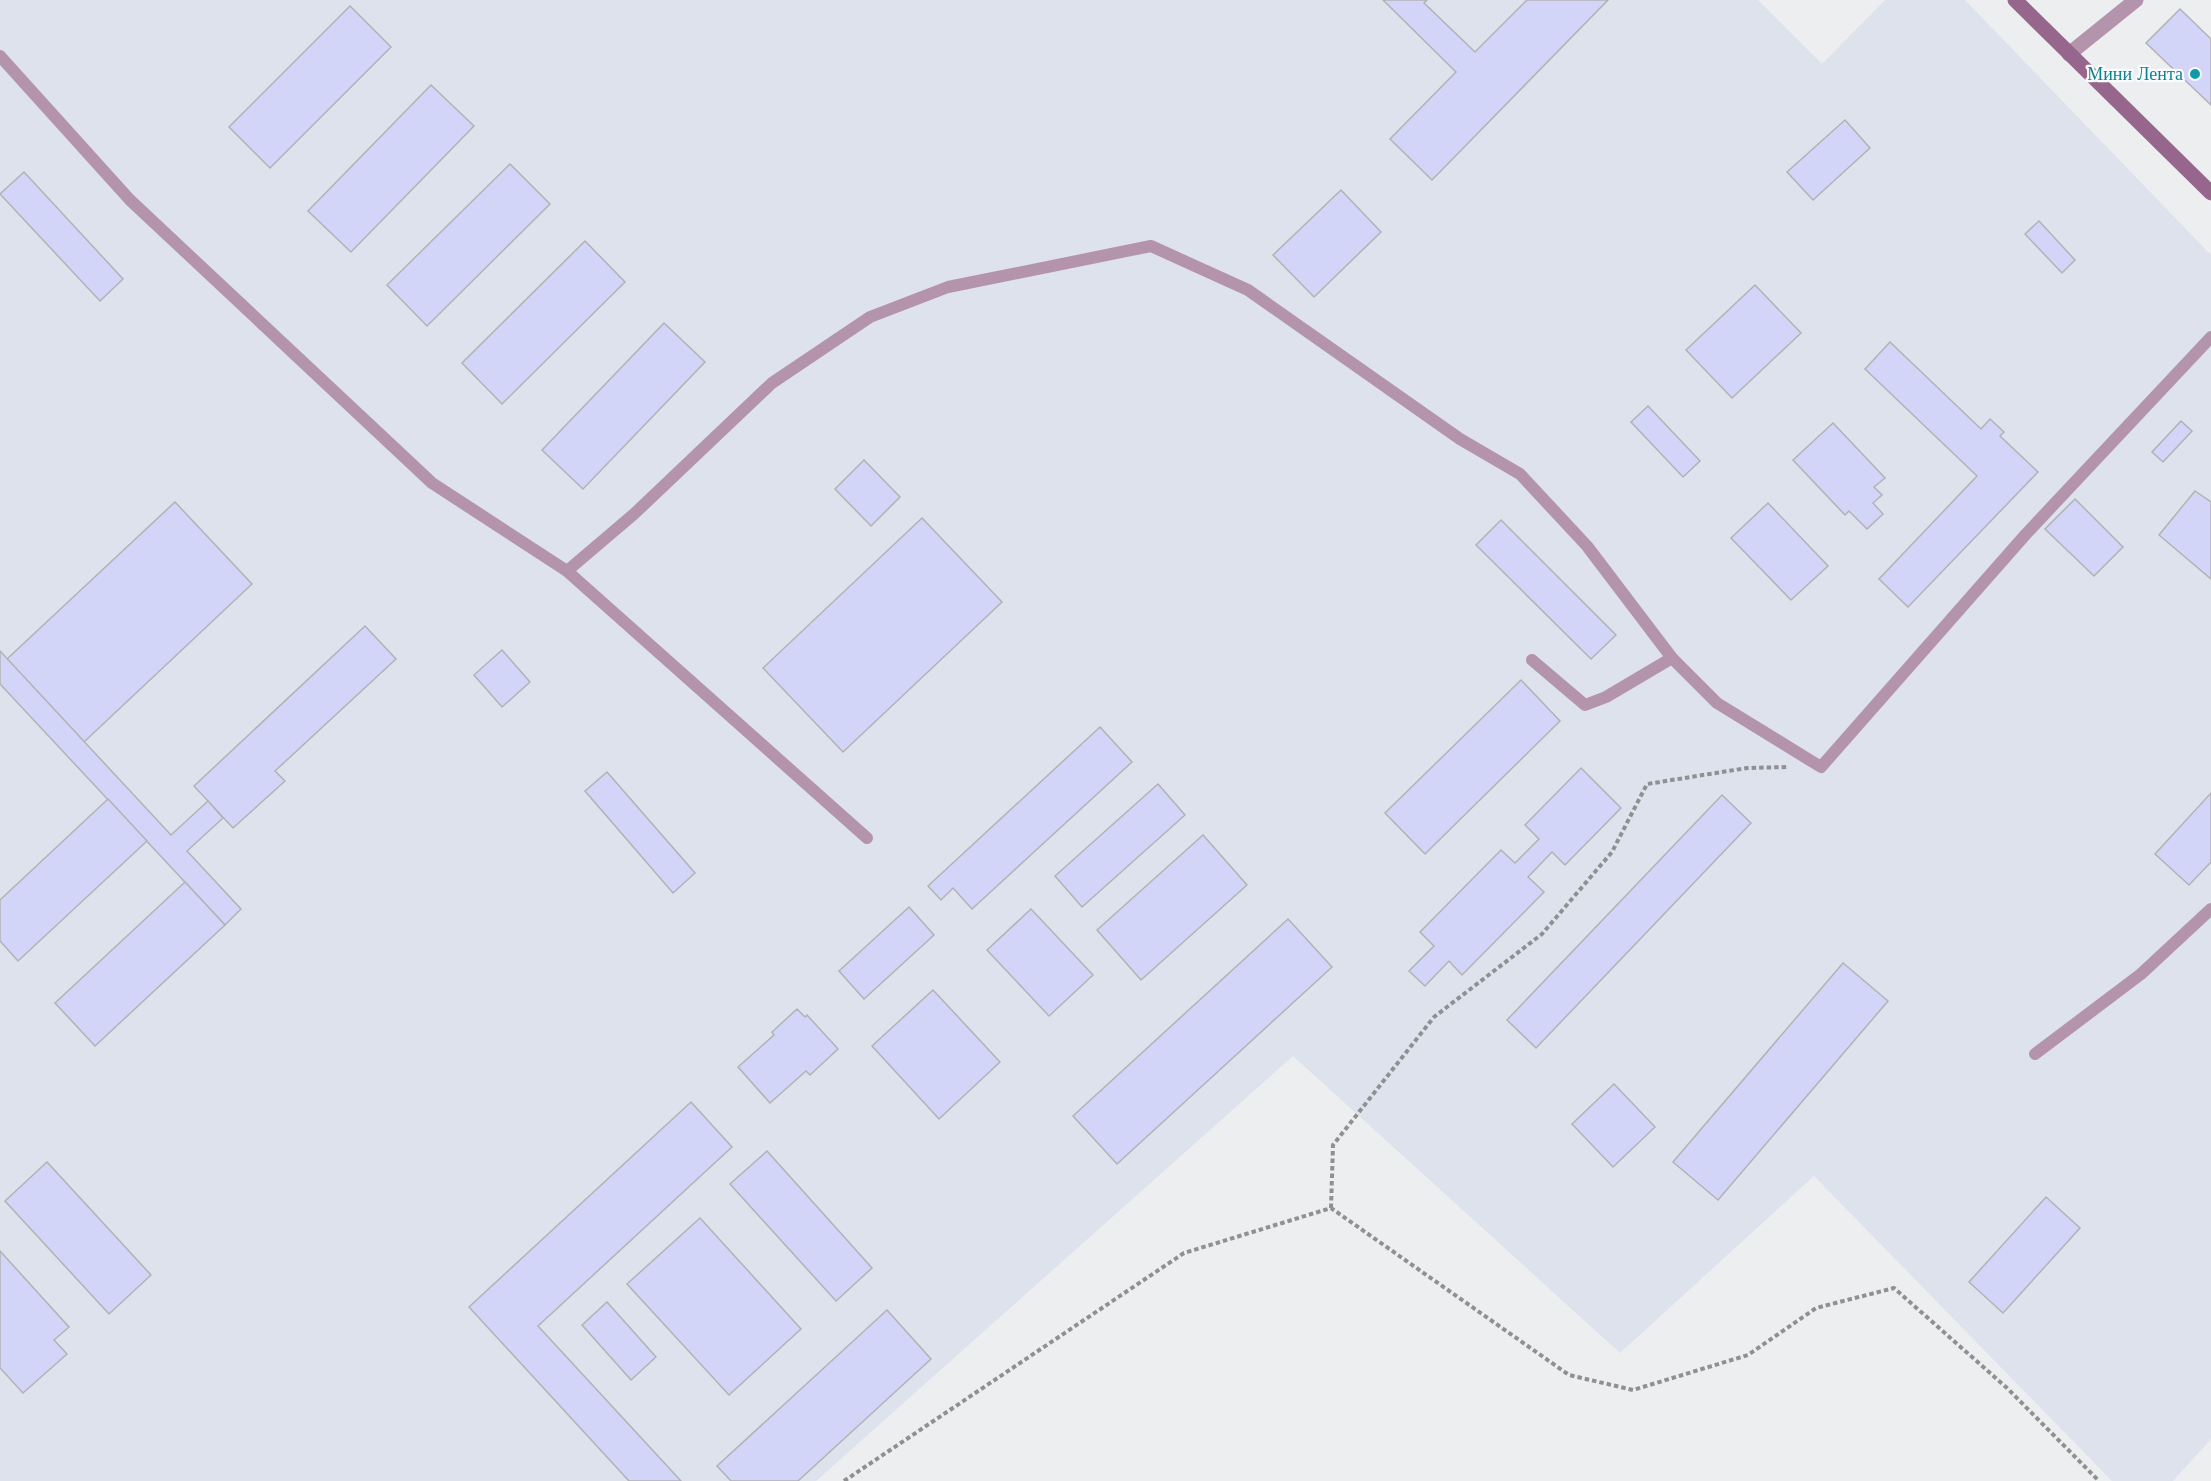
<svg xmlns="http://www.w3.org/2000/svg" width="2211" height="1481" viewBox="0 0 2211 1481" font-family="'Libre Baskerville',serif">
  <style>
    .built { fill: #dee2ec }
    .building { fill: #d3d5f8; stroke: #b2b2b5; stroke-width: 1.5 }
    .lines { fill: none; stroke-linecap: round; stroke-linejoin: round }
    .path { stroke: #8f9091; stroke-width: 4; stroke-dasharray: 4.5 3; stroke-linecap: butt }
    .service { stroke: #b493ad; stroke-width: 12 }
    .minor { stroke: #b493ad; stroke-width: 15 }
    .secondary { stroke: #97668d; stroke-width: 15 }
    .culture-dot { fill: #0f9aa8; stroke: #fafbfd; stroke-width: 2 }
    .labels { text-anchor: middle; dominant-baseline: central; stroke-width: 4.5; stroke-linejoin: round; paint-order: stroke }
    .culture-label { font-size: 18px; fill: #0d838f; stroke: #fafbfd; text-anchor: end }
  </style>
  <rect width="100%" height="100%" fill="#eceef0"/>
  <polygon class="built" points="0,0 1758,0 1822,64 1885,0 1965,0 2211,255 2211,1439 2173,1481 2112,1481 1814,1176 1620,1353 1293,1056 816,1481 0,1481"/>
  <g class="building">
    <polygon points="1383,0 1427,0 1424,3 1475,52 1527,0 1608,0 1432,180 1390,139 1456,72"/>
    <polygon points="350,6 391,47 270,168 229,127"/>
    <polygon points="2180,9 2211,39 2211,105 2146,43"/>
    <polygon points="431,85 474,126 351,252 308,211"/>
    <polygon points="1845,120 1870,148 1813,200 1787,172"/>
    <polygon points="510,164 550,204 427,326 387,285"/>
    <polygon points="24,172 123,279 100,301 0,194"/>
    <polygon points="1341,190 1381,232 1314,297 1273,255"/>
    <polygon points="2039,221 2075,260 2062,273 2025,234"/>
    <polygon points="585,241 625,282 502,404 462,363"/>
    <polygon points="1755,285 1801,333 1732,398 1686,350"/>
    <polygon points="664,323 705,362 583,489 542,450"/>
    <polygon points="1890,342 1981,429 1990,419 2004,432 2000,436 2038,472 1908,607 1879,579 1977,476 1865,369"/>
    <polygon points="1648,406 1700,461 1683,477 1631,422"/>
    <polygon points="2181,421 2192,431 2163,462 2152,452"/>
    <polygon points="1833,423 1885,478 1874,487 1882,495 1873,503 1883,514 1867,529 1849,511 1845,515 1793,460"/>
    <polygon points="864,460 900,497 871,526 835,489"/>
    <polygon points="2195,491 2211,502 2211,579 2159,535"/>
    <polygon points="2075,499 2123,547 2094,576 2045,529"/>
    <polygon points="175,502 252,584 84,742 7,659"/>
    <polygon points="1768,503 1828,566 1791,600 1731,538"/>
    <polygon points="922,518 1002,602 843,752 763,668"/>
    <polygon points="1501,520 1616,635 1591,659 1476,545"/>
    <polygon points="365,626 396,659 275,771 285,781 233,828 194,786"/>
    <polygon points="502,650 530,682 502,707 474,675"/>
    <polygon points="0,651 171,835 208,801 223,818 187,851 241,909 225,925 0,684"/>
    <polygon points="1521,680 1560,721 1425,854 1385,813"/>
    <polygon points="1100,727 1132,762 972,909 953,888 941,900 928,886"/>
    <polygon points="1581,768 1621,808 1565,865 1552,852 1528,877 1544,892 1462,975 1449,961 1425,986 1409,971 1434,946 1420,932 1501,850 1515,863 1539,839 1525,825"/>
    <polygon points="607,772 695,873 673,893 585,791"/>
    <polygon points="1158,784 1185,815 1082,907 1055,876"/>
    <polygon points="2211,793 2211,862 2189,885 2155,854"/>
    <polygon points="1722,795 1751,823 1536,1048 1507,1020"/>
    <polygon points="108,799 147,841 18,961 0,941 0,900"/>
    <polygon points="1203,835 1247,885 1141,980 1097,930"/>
    <polygon points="185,882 225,925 95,1046 55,1003"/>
    <polygon points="909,907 934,935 864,999 839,971"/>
    <polygon points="1031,909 1093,975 1049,1016 987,950"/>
    <polygon points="1288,919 1332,967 1117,1164 1073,1116"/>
    <polygon points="1843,963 1888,1001 1718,1200 1673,1162"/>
    <polygon points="933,990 1000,1062 939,1119 872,1046"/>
    <polygon points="797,1009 805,1017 807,1015 838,1049 810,1075 806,1071 770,1103 738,1067 774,1035 772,1032"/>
    <polygon points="1614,1084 1655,1127 1613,1167 1572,1124"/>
    <polygon points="691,1102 732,1147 538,1326 681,1481 629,1481 469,1307"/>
    <polygon points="767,1151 872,1268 836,1301 730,1184"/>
    <polygon points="47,1162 151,1275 109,1314 5,1201"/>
    <polygon points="2046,1197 2080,1228 2003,1313 1969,1282"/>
    <polygon points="700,1218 801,1329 729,1395 627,1284"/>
    <polygon points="0,1251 69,1327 54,1340 67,1354 23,1393 0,1368"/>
    <polygon points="607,1302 656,1357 631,1380 582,1325"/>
    <polygon points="887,1310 931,1359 798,1481 731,1481 717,1466"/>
  </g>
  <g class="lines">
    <g class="path">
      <polyline points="1331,1208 1333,1145 1434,1017 1542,934 1612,852 1647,784 1747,768 1788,767"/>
      <polyline points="844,1481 1184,1253 1331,1208 1569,1375 1633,1390 1748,1355 1816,1308 1894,1288 2007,1388 2099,1481"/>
    </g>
    <g class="service">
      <polyline points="0,56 130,200 432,483 567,571 867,838"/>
      <polyline points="567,571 634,514 772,383 870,317 948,287 1151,246 1248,290 1460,439 1520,474 1587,546 1672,658 1717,703 1821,767 2026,534 2211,337"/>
      <polyline points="1532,660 1585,705 1606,697 1672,658"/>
      <polyline points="2035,1054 2141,974 2211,909"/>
    </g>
    <polyline class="minor" points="2069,54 2136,0"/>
    <polyline class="secondary" points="2015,0 2211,193"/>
  </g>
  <circle class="culture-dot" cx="2195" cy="74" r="6"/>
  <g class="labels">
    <g class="culture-label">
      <text x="2183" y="74">Мини Лента</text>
    </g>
  </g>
</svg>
